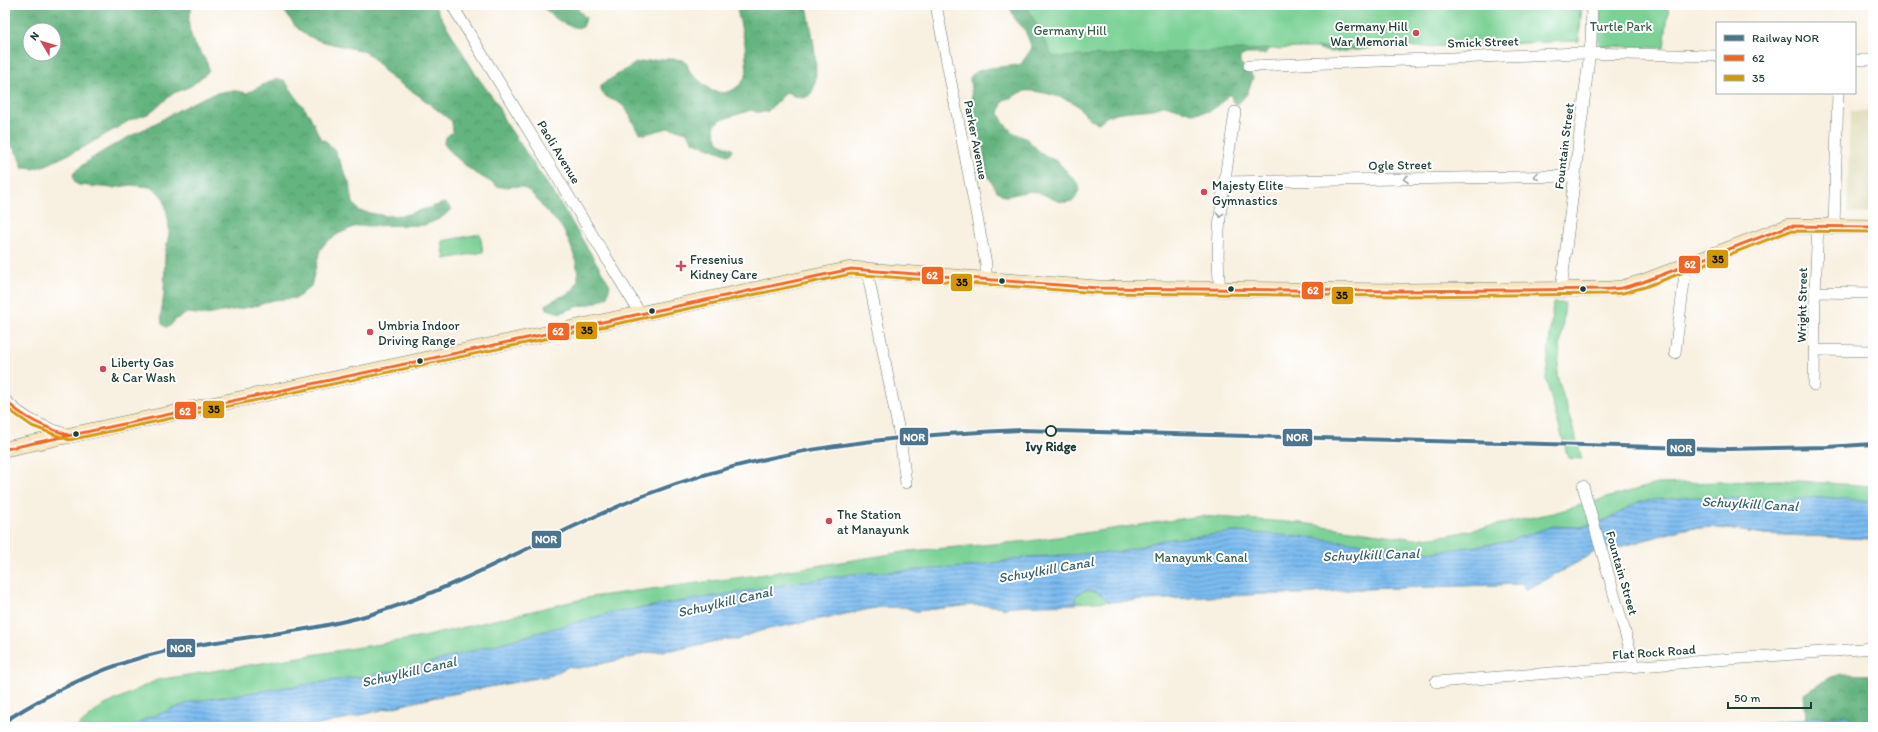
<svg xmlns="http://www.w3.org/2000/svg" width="1878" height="732" viewBox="0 0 1878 732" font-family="Itim,sans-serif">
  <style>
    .built { fill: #dfddbb }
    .forest { fill: url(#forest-crowns); stroke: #42785a; fill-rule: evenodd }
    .green { fill: #7bd296; stroke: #4d8865 }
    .water { fill: url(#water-rules); stroke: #4e7c92 }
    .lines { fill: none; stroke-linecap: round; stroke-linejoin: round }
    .minor-casing { stroke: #6b7c70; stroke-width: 12 }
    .secondary-casing { stroke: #6b7c70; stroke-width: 16 }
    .minor { stroke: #fff; stroke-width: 11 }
    .secondary { stroke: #f7e8c3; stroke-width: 15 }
    .bus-1-casing { stroke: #fff; stroke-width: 6 }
    .bus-2-casing { stroke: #fff; stroke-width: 6 }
    .bus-1 { stroke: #f26522; stroke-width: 3 }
    .bus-2 { stroke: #d79608; stroke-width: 3 }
    .rail-1-casing { stroke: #fff; stroke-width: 7 }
    .rail-1 { stroke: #4c748c; stroke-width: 4 }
    .oneway { stroke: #8f9e9a }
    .poi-dot { fill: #d1495b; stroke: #fff; stroke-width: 1.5 }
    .bus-dot { fill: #1f3d34; stroke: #fff; stroke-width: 1.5 }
    .stop-dot { fill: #fff; stroke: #1f3d34; stroke-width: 2 }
    .labels { text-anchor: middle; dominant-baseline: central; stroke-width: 4; stroke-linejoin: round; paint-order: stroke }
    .poi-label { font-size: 13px; fill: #1f3d34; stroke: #fff; text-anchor: start }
    .park-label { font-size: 13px; fill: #36624c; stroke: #fff }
    .street-label { font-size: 13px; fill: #1f3d34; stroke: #fff }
    .stop-label { font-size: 13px; font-weight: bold; fill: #1f3d34; stroke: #fff }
    .water-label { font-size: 14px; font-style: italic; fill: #3b636c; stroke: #fff }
    .line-badge { stroke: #fff; stroke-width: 1.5 }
    .badge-label { font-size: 11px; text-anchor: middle; font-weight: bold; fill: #fff }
    .pale-badge-label { font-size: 11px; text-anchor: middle; font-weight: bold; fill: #111 }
  </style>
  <defs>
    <pattern id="forest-crowns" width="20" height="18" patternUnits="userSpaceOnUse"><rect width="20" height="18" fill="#64b47f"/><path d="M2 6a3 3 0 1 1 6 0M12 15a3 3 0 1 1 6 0" fill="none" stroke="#529469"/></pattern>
    <pattern id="water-rules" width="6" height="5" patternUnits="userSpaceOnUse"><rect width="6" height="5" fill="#7cbbf0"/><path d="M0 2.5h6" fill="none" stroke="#6599c3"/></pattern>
  </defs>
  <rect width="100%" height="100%" fill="#fff"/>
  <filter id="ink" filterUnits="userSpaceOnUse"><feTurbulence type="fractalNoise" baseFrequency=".025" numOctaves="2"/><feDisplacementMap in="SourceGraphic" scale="8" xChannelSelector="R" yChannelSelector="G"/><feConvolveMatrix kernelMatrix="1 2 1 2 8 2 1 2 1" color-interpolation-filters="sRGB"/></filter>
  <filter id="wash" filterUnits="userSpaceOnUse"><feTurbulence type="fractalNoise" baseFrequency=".012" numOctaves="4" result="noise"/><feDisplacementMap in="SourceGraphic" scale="16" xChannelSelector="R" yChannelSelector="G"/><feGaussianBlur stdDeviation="0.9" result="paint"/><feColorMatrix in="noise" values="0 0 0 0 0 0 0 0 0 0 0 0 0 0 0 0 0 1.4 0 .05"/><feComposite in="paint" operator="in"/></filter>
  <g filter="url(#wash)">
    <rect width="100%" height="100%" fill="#f8f0e0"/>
    <polygon class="built" points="1850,111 1873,112 1873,214 1847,213"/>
    <g class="forest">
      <path d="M10 5H191C192 10 190 12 189 17 188 22 189 30 191 35 194 48 208 57 209 71L191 86 174 93 148 114 130 120 86 146 46 165 33 169 29 167 23 169 18 155 5 136V6ZM30 30H54V54H30Z"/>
      <path d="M280 5H434L476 75 496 102 504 120 560 203 610 285 607 297 595 303 576 307 560 313 547 309 546 305C557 295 571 298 577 283 582 271 568 235 560 225 555 219 550 215 545 210 538 202 534 193 524 188 515 184 505 189 497 186 490 181 482 177 475 173 470 170 444 147 444 143 444 137 449 135 453 132L452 122 449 119 418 95 390 77 371 56 363 51 320 41 306 35 295 26Z"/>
      <path d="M542 5H574L586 18 583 27C571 31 548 15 542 5Z"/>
      <path d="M736 5H807C809 22 835 123 787 92L768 111 759 113 751 110 720 120 715 124 714 130 718 142 732 149V152L728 155 694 142 686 132 677 129 668 128 645 134 639 133C632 124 631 113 622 105 614 98 599 99 601 85L636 63 660 59H669L682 60 687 64 690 73 712 91 724 93 733 90 741 84 747 73 745 44Z"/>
      <path d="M1009 5H1582L1580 29 1576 37 1381 46 1361 50 1328 52 1315 47H1272L1265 54H1246L1240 57V63L1250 72 1253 78 1247 94 1238 104C1231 104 1233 100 1231 95H1228L1219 105 1210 111 1192 113 1165 105C1145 115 1115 105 1099 123 1089 122 1083 110 1075 104 1068 98 1034 89 1025 91 1017 93 1013 98 1003 100L999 113 1003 122 1012 132 1027 139 1041 153 1058 162 1078 184 1079 190 1074 200C1059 207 1049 194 1035 192 1024 190 1015 196 1004 196L996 190 987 173 982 144 974 121 970 78C976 65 1009 68 1021 64L1032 48 1025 30 1015 19Z"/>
      <path d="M275 79 284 80 310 116 320 138 327 142 334 149 350 185 353 203 359 211 386 216 405 215 445 203 452 209 441 218 425 225 356 226 338 234 326 242 320 250 311 286 297 298 273 300 259 305 206 315 187 313 176 319 170 326 166 327 162 324 161 315 164 294 165 253 169 234V224L164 199 158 192 150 187 131 185 112 188 79 185 75 183 73 174C86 158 129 137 148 127 170 116 191 101 214 94 226 90 235 90 247 93Z"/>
      <polygon points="1842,674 1873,675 1873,723 1861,722 1846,715 1806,718 1804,694 1831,677"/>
    </g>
    <g class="green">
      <polygon points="1026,5 1580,5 1579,41 1418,47 1298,48 1053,57"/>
      <polygon points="1599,5 1669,5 1664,48 1604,46 1600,45 1598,41"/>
      <polygon points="480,234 483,252 445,259 442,241"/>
      <polygon points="1553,303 1565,303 1557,375 1582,459 1568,458 1546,380"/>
      <path d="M1781 480 1873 486V539L1766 534 1711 527 1683 529 1620 547C1608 547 1596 549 1587 557L1537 584 1525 589 1523 584 1361 589 1293 594H1265L1009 606C1005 609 1003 609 999 606L973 605 915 611 905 607H880L763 630 742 637 737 640 725 639 679 649 643 653 633 657 577 668 569 666 552 675 431 698 311 727H77L101 707 157 680 423 637 591 597 766 574 910 551 1030 541 1201 516 1301 523 1415 539 1449 535 1553 513 1656 484Z"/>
    </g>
    <g class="water">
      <path d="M1692 497 1793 500 1819 497 1873 501V539L1766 534 1711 527 1683 529 1620 547C1608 547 1596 549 1587 557L1537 584 1525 589 1523 584 1361 589 1301 594H1265L1109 602C1099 591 1087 584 1075 597L1076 604 1009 606C1005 609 1003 609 999 606L972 605 915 611 905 607H880L763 630 742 637 737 640 725 639 679 649 643 653 633 657 577 668 569 666 552 675 431 698 311 727H132L145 719 194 701 403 670 610 613 851 574 969 567 1029 557 1120 552 1163 540 1236 532 1297 536 1434 552 1506 542 1553 526 1580 527 1605 521 1640 501Z"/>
      <polygon points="1846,715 1861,722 1873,723 1873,727 1749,727 1806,718"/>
    </g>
  </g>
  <g filter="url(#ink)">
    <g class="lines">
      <defs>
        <g id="minor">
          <polyline points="452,5 640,313"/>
          <polyline points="936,5 986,264 986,280"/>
          <polyline points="1855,60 1873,60"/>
          <polyline points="1249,66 1580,53 1717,56"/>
          <polyline points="1226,182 1575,176"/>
          <polyline points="1834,226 1838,93"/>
          <polyline points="867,270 900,437 906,483"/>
          <path d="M1220 290C1213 230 1227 171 1235 112"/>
          <polyline points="1561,290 1591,42 1592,5"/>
          <polyline points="1815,292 1873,293"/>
          <polyline points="1815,350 1873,351"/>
          <polyline points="1675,353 1686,266"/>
          <polyline points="1814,385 1815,292 1818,225"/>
          <path d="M5 400C23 419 43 427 68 435"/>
          <polyline points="1583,486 1635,667"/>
          <polyline points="1436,682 1873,648"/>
        </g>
        <polyline id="secondary" points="5,449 851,269 1098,288 1402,291 1611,289 1622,288 1643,282 1789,226 1873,227"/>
      </defs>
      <use href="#minor" class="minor-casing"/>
      <use href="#secondary" class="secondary-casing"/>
      <use href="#minor" class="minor"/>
      <use href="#secondary" class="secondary"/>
      <defs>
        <g id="bus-1">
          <path d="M5 400C23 418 44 427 68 435"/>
          <polyline points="5,442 6,449 851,269 1098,288 1402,291 1611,289 1622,288 1643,282 1789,226 1873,227"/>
        </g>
        <polyline id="bus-2" points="5,407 32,426 69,440 851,274 1098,293 1402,296 1611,294 1623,293 1645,287 1790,231 1873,232"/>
      </defs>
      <use href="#bus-1" class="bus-1-casing"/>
      <use href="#bus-2" class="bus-2-casing"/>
      <use href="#bus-1" class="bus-1"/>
      <use href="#bus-2" class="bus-2"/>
      <defs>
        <path id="rail-1" d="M5 721C55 689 108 664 166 651 235 636 305 634 372 614 468 585 554 530 648 494 767 448 894 435 1021 430L1729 449 1827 447 1873 444"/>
      </defs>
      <use href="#rail-1" class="rail-1-casing"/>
      <use href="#rail-1" class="rail-1"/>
    </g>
    <defs><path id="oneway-chevron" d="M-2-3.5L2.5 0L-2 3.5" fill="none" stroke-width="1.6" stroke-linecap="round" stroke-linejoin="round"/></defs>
    <g class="oneway">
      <use href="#oneway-chevron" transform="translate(1536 176) rotate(179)"/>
      <use href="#oneway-chevron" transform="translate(1406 179) rotate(179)"/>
      <use href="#oneway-chevron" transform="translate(1220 215) rotate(95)"/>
    </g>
  </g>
  <g class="poi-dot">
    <circle cx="1416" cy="33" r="4"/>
    <circle cx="1204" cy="192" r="4"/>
    <path d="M679 260h4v4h4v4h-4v4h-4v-4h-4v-4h4z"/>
    <circle cx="370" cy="332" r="4"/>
    <circle cx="103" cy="369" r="4"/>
    <circle cx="829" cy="521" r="4"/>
  </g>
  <g class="bus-dot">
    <circle cx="1002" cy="281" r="3.5"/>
    <circle cx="1231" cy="289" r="3.5"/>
    <circle cx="1583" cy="289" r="3.5"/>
    <circle cx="652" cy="311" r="3.5"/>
    <circle cx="420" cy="361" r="3.5"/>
    <circle cx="76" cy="434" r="3.5"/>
  </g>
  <circle class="stop-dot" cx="1051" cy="431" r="5"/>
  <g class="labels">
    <g class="poi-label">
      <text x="1408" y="26" text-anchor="end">Germany Hill<tspan x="1408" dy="15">War Memorial</tspan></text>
      <text x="1212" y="185">Majesty Elite<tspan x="1212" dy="15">Gymnastics</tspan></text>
      <text x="690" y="259">Fresenius<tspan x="690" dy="15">Kidney Care</tspan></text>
      <text x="378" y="325">Umbria Indoor<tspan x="378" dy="15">Driving Range</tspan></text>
      <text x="111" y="362">Liberty Gas<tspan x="111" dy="15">&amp; Car Wash</tspan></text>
      <text x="837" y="514">The Station<tspan x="837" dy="15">at Manayunk</tspan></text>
    </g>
    <g class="park-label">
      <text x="1621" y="26">Turtle Park</text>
      <text x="1070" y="30">Germany Hill</text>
      <text x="1201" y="557">Manayunk Canal</text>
    </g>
    <g class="street-label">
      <text transform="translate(1483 42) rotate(-2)">Smick Street</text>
      <text transform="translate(976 140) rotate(79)">Parker Avenue</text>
      <text transform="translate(1564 146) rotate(-83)">Fountain Street</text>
      <text transform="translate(559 152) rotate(59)">Paoli Avenue</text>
      <text transform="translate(1400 165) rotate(-1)">Ogle Street</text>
      <text transform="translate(1802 305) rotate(-89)">Wright Street</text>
      <text transform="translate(1622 573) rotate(74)">Fountain Street</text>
      <text transform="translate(1654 652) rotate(-4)">Flat Rock Road</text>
    </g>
    <g class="stop-label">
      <text x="1051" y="446">Ivy Ridge</text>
    </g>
    <g class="water-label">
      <text transform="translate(1750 504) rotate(3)">Schuylkill Canal</text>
      <text transform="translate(1371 555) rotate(-2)">Schuylkill Canal</text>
      <text transform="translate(1046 570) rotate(-10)">Schuylkill Canal</text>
      <text transform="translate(725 602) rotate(-13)">Schuylkill Canal</text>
      <text transform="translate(409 672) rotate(-13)">Schuylkill Canal</text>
    </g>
  </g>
  <g class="line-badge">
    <rect x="1706" y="249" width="23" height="20" rx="4" fill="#d79608"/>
    <rect x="1678" y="255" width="23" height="19" rx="4" fill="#f26522"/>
    <rect x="921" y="266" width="23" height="19" rx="4" fill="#f26522"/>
    <rect x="950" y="273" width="23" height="19" rx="4" fill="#d79608"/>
    <rect x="1301" y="281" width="23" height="19" rx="4" fill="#f26522"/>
    <rect x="1331" y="286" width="23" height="19" rx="4" fill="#d79608"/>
    <rect x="575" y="321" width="23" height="19" rx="4" fill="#d79608"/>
    <rect x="547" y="322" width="23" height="19" rx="4" fill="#f26522"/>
    <rect x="202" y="400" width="23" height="19" rx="4" fill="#d79608"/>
    <rect x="174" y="401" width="23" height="19" rx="4" fill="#f26522"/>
    <rect x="899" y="427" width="30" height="19" rx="4" fill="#4c748c"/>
    <rect x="1282" y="428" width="31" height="19" rx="4" fill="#4c748c"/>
    <rect x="1666" y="438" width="30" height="19" rx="4" fill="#4c748c"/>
    <rect x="531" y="530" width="31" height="19" rx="4" fill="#4c748c"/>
    <rect x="166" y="638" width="30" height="20" rx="4" fill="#4c748c"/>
  </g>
  <g class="badge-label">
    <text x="1690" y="268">62</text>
    <text x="932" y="279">62</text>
    <text x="1313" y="294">62</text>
    <text x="558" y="335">62</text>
    <text x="185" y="415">62</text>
    <text x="914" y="441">NOR</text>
    <text x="1297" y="441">NOR</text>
    <text x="1681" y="452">NOR</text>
    <text x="546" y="543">NOR</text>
    <text x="181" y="652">NOR</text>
  </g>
  <g class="pale-badge-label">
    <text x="1718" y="263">35</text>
    <text x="962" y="286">35</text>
    <text x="1342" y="299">35</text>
    <text x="587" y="334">35</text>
    <text x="214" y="413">35</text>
  </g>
  <rect width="1878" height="732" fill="none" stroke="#fff" stroke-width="20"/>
  <rect x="1716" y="22" width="140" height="72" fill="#ffffff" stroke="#a5b1ae"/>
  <rect x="1724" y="35" width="20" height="6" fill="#4c748c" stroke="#a5b1ae"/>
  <text x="1752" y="42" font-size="12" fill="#1f3d34">Railway NOR</text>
  <rect x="1724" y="55" width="20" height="6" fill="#f26522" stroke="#a5b1ae"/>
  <text x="1752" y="62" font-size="12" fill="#1f3d34">62</text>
  <rect x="1724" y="75" width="20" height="6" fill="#d79608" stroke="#a5b1ae"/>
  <text x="1752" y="82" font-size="12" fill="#1f3d34">35</text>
  <g transform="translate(42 42) rotate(308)"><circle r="19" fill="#ffffff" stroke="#a5b1ae"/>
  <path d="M0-3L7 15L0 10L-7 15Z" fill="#d1495b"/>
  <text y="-6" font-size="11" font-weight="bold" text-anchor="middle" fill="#1f3d34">N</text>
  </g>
  <path d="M1728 702v6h83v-6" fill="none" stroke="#1f3d34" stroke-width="2"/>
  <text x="1734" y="702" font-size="12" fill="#1f3d34" stroke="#ffffff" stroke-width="3" paint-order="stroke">50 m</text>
</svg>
